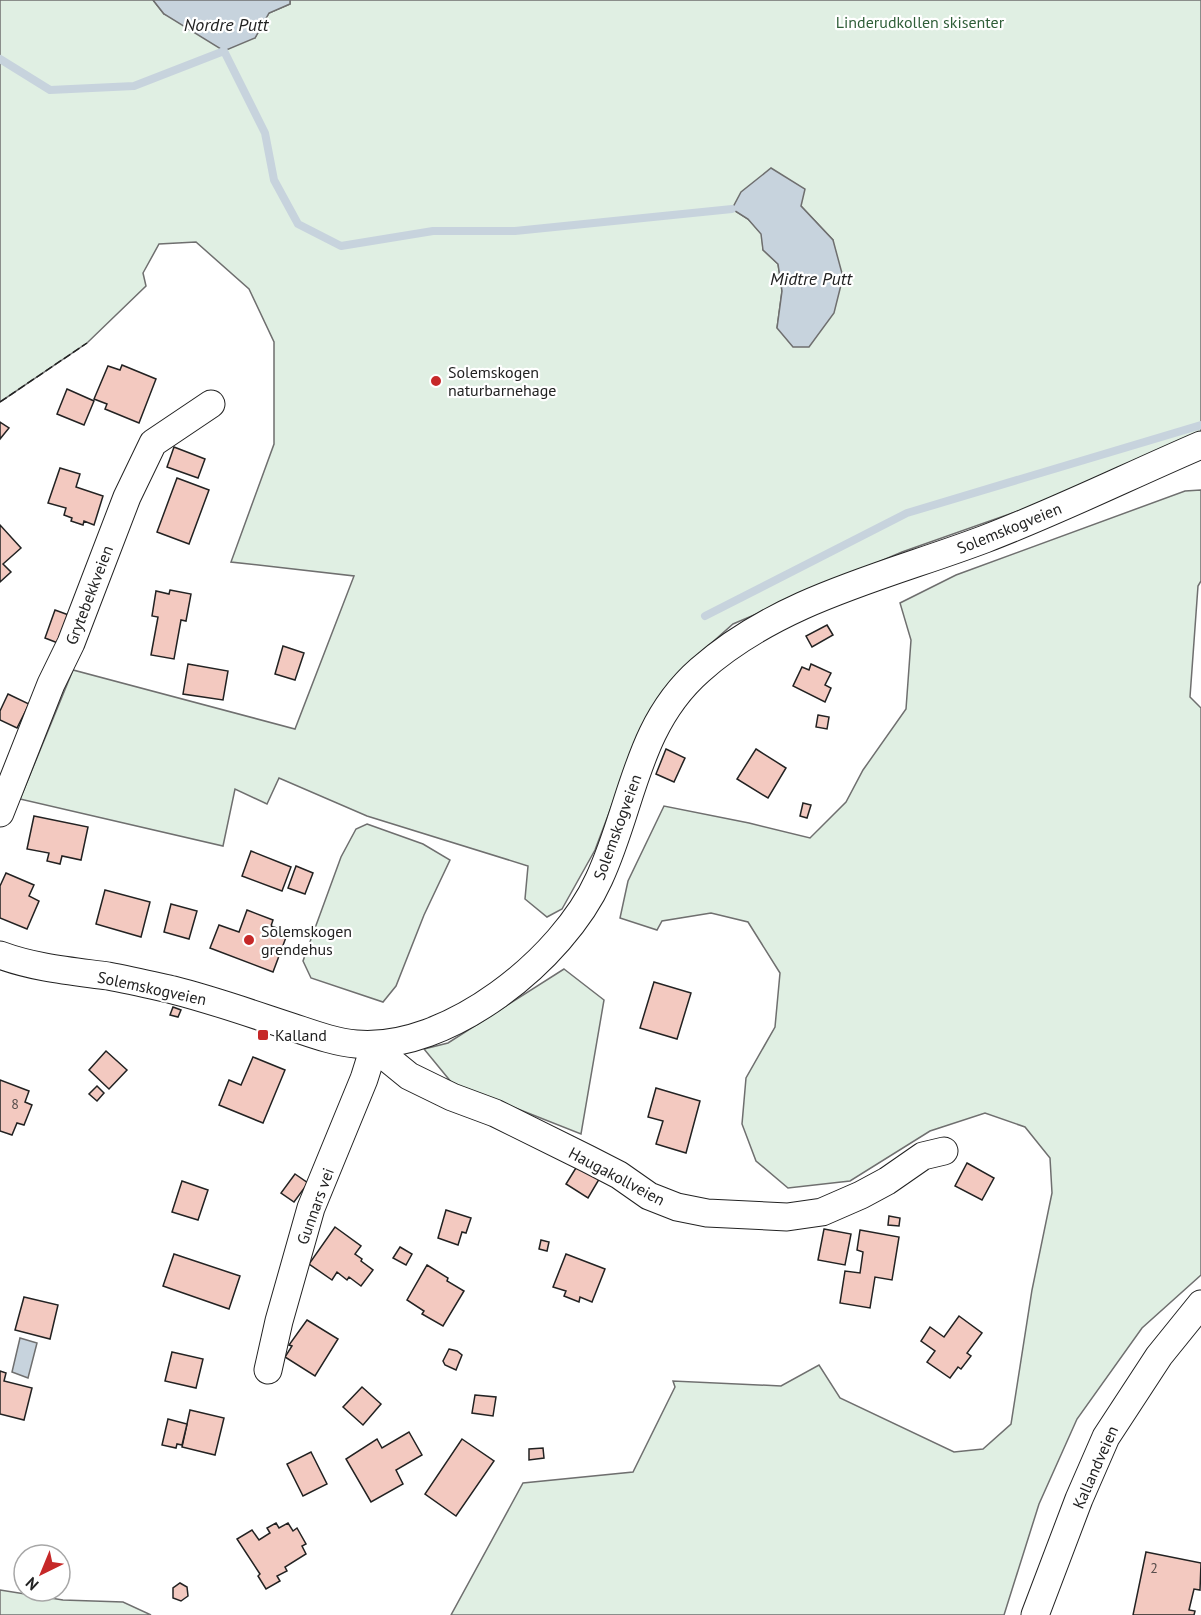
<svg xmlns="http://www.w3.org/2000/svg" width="1201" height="1615" viewBox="0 0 1201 1615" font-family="'PT Sans',sans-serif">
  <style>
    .green { fill: #e0efe3; stroke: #6f6f6f; stroke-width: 1.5; fill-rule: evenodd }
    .water { fill: #c7d3dd; stroke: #6f6f6f; stroke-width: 1.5 }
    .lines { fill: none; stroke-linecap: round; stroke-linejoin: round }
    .stream { stroke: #c7d3dd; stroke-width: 8 }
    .building { fill: #f3c9c0; stroke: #222; stroke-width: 1.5 }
    .minor-casing { stroke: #222; stroke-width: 29 }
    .minor { stroke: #fff; stroke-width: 27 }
    .fence { stroke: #222; stroke-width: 1.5; stroke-dasharray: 8 3; stroke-linecap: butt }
    .poi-dot { fill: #c62828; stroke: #fff; stroke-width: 2 }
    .labels { text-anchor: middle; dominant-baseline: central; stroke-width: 4.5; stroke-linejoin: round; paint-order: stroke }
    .number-label { font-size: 14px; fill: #564c4a }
    .park-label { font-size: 16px; fill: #2f5e38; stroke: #fff }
    .poi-label { font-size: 16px; fill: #222; stroke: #fff; text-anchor: start }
    .street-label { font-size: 16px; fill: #222; stroke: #fff }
    .water-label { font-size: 18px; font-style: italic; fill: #222; stroke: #fff }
  </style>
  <rect width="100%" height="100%" fill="#fff"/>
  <g class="green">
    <path d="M0 0H153L164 14 255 38 269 13 290 4V0H1201V435L1035 505 902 552 733 624 688 664 632 752 595 850 562 909 547 917 525 899 528 866 367 816 279 778 267 804 235 789 223 846 20 799 73 670 295 729 354 576 231 562 274 444V342L249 289 196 242 159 244 143 273 146 286 87 343 0 402ZM801 206 833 240 777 328 782 291 778 264 763 250 762 234 748 219 732 209Z"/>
    <polygon points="1201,490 1201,581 1198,586 1190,697 1201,708 1201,1275 1142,1328 1077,1419 1039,1504 1004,1615 451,1615 523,1483 633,1472 675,1387 673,1381 781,1386 819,1365 840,1398 954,1452 983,1449 1011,1424 1032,1290 1052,1193 1050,1158 1025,1127 985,1113 930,1131 850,1181 788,1188 756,1161 742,1124 746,1078 775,1027 780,973 748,922 711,913 662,921 657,930 620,918 628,881 664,806 749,823 810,838 846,802 863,770 906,709 911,640 900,603 956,575 1185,491"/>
    <polygon points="367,824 423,844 450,860 424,915 396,986 383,1002 311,978 303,961 341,857 356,829"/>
    <polygon points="564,969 604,1000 581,1134 452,1083 424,1049 448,1043"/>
    <polygon points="0,1590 63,1600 123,1602 151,1615 0,1615"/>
  </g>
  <g class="water">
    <polygon points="153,0 290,0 290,4 269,13 255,38 224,51 164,14"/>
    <polygon points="771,168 805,189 801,206 833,240 843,277 834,313 809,347 793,347 777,328 782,291 778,264 763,250 761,234 748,219 732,209 741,192"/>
    <polygon points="20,1338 37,1343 28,1378 12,1372"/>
  </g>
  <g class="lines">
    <g class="stream">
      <polyline points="0,59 50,90 134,86 224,51 265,133 274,180 298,224 341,246 433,231 515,231 732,209"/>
      <polyline points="705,616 907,513 1201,425"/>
    </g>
  </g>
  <g class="building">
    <polygon points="122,365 156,379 139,423 105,409 107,404 94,399 108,366 120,370"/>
    <polygon points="67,389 94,401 84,425 57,414"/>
    <polygon points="0,422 9,428 0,439"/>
    <polygon points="174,447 205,459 198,478 167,467"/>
    <polygon points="60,468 80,474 76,487 103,496 94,525 84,521 83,525 71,521 72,518 64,515 66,508 48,503"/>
    <polygon points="177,478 209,490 189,544 157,532"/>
    <polygon points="0,525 21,548 3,564 11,572 0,582"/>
    <polygon points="170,590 191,594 186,621 181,620 174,659 151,655 158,617 152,616 156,591 169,594"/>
    <polygon points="55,610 74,617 63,645 45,638"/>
    <polygon points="827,625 833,635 812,647 806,636"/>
    <polygon points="283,646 304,653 295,680 275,674"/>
    <polygon points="188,664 228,671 223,700 183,694"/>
    <polygon points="811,664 831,673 825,685 831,688 825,702 793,686 802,667 809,670"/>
    <polygon points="8,694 29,704 17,728 0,720 0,711"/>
    <polygon points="818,715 829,717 827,729 816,727"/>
    <polygon points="666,749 685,758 674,782 656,774"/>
    <polygon points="756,749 786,768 768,798 737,779"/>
    <polygon points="803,803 811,805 807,818 800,816"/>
    <polygon points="34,816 88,827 81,860 62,856 60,864 47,861 49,853 27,849"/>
    <polygon points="251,851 291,867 282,891 242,876"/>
    <polygon points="296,866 313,873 305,894 288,888"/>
    <polygon points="6,873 34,885 29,896 39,901 27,929 0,918 0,886"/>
    <polygon points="105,890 150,902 141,937 96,924"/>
    <polygon points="171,904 197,911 189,939 164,932"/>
    <polygon points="247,910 273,920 271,926 288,932 273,972 210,948 219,925 239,932"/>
    <polygon points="654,982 691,993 677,1039 640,1028"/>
    <polygon points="173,1007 181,1010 178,1017 170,1015"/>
    <polygon points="106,1051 127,1070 109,1089 89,1070"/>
    <polygon points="253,1057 285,1070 263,1123 219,1105 229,1080 241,1085"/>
    <polygon points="0,1080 29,1091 25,1102 32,1105 24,1125 17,1123 12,1135 0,1131"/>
    <polygon points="97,1086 104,1093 97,1101 89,1094"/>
    <polygon points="656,1088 700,1101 686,1153 656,1144 663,1121 648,1117"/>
    <polygon points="579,1163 601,1176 588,1198 566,1184"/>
    <polygon points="967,1163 994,1178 982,1200 955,1186"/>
    <polygon points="295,1174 308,1183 294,1202 281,1193"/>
    <polygon points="182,1181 208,1190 198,1220 172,1212"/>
    <polygon points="446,1210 471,1218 466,1233 462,1232 458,1245 438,1238"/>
    <polygon points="889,1216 900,1218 899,1226 888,1225"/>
    <polygon points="335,1227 361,1246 355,1254 362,1259 361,1261 373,1270 361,1286 349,1277 347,1280 337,1272 332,1280 309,1264"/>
    <polygon points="824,1229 851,1234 845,1265 818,1260"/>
    <polygon points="860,1230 899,1237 892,1280 875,1277 870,1308 840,1303 845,1271 860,1273 863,1252 857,1250"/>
    <polygon points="541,1240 549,1242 547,1251 539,1249"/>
    <polygon points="400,1247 412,1254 406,1265 393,1258"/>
    <polygon points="174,1254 240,1276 229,1309 163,1286"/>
    <polygon points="566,1254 605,1269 592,1302 580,1297 579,1302 564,1296 566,1291 553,1287"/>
    <polygon points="427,1265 448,1278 447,1281 464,1291 443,1326 422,1314 424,1311 407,1300"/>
    <polygon points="24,1297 58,1305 50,1339 15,1330"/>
    <polygon points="959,1316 982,1333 967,1353 971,1356 961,1369 958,1367 950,1378 927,1362 935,1351 921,1341 930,1327 944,1337"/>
    <polygon points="307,1320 338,1339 315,1376 285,1357 292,1346 289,1345"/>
    <polygon points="449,1349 457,1351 462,1355 456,1370 445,1365 443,1361"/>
    <polygon points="172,1352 203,1359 196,1388 165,1381"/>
    <polygon points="0,1371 6,1373 4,1381 32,1388 24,1420 0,1414"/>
    <polygon points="362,1387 381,1404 363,1425 343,1407"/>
    <polygon points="475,1395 496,1397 493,1416 472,1413"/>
    <polygon points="190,1410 224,1418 215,1455 182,1447"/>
    <polygon points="168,1419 187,1424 182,1445 177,1444 176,1448 162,1445"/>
    <polygon points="409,1432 422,1455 396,1470 403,1484 371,1502 346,1459 377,1439 382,1448"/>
    <polygon points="462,1439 494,1461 456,1516 425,1494"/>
    <polygon points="543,1448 544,1458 529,1460 529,1449"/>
    <polygon points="311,1452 327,1484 303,1496 287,1464"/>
    <polygon points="276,1523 279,1528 288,1523 293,1531 297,1528 306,1544 302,1546 306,1554 285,1567 287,1571 277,1576 280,1581 266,1589 258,1576 260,1574 237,1539 252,1530 259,1540 270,1533 267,1528"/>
    <polygon points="1146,1552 1201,1563 1200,1590 1194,1589 1189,1610 1195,1611 1194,1615 1133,1615"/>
    <polygon points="180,1583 187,1587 188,1596 181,1601 173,1598 173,1588"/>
  </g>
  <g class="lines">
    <defs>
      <g id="minor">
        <polyline points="0,813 51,684 71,643 127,497 153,443 211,404"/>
        <path d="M0 955C35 968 71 971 108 976 130 980 151 985 173 990 213 1000 252 1014 292 1027 313 1034 334 1042 356 1044 448 1052 563 959 599 879 633 806 636 726 700 670 780 599 887 576 985 539 1058 511 1129 476 1201 445"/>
        <polyline points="371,1045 409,1076 452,1097 495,1113 588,1159 619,1175 649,1196 677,1207 707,1213 787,1217 822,1212 861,1195 887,1181 923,1156 944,1151"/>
        <polyline points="268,1370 279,1321 311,1208 364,1079 370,1060 371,1045"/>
        <polyline points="1035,1615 1079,1499 1106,1437 1159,1356 1201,1304"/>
      </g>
    </defs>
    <use href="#minor" class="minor-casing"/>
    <use href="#minor" class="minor"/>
    <polyline class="fence" points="0,402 87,343"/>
  </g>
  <g class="poi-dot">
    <circle cx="436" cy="381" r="6"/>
    <circle cx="249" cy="940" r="6"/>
    <rect x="257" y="1029" width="12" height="12" rx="3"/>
  </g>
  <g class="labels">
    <g class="number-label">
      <text x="15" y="1104">8</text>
      <text x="1154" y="1568">2</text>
    </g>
    <g class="park-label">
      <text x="920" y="22">Linderudkollen skisenter</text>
    </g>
    <g class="poi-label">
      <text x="448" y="372">Solemskogen<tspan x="448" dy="18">naturbarnehage</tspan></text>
      <text x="261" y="931">Solemskogen<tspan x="261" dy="18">grendehus</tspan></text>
      <text x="275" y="1035">Kalland</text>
    </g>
    <g class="street-label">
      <text transform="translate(1009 528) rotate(-22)">Solemskogveien</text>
      <text transform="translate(89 595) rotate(-69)">Grytebekkveien</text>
      <text transform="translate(617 827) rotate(-70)">Solemskogveien</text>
      <text transform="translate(152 988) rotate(12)">Solemskogveien</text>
      <text transform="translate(617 1176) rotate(28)">Haugakollveien</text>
      <text transform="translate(315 1206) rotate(-70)">Gunnars vei</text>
      <text transform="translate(1095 1467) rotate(-66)">Kallandveien</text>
    </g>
    <g class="water-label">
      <text x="226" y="24">Nordre Putt</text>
      <text x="811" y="278">Midtre Putt</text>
    </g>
  </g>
  <g transform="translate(42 1573) rotate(223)"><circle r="28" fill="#ffffff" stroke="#a7a7a7" stroke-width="1.5"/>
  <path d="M0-4.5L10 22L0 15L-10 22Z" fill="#c62828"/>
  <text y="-9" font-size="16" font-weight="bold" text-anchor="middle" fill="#222222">N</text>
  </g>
</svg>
